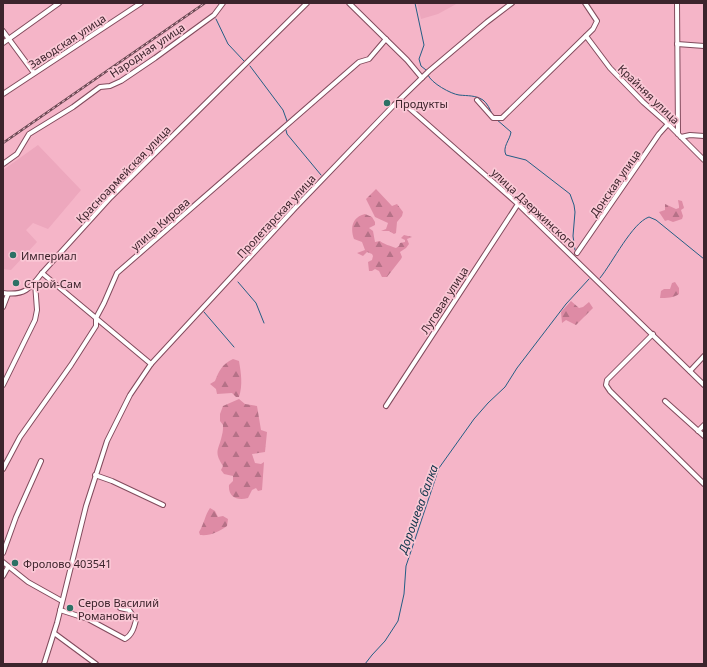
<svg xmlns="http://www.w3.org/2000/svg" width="707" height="667" viewBox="0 0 707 667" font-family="'Noto Sans',sans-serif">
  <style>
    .built { fill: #eda7bd }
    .forest { fill: url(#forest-firs) }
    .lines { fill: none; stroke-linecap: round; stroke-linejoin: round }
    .stream { stroke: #245e85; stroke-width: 1 }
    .minor-casing { stroke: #824b5d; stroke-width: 6 }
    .minor { stroke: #fff; stroke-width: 4 }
    .rail-casing { stroke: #6c4954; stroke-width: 2.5 }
    .rail { stroke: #fac7d5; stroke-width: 1; stroke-dasharray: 3; stroke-linecap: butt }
    .poi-dot { fill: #2c7165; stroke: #fac7d5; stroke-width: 1.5 }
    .labels { text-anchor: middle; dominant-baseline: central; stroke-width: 3.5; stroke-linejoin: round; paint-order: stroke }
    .street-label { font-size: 11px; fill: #3c242c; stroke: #fac7d5 }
    .poi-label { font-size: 11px; fill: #3c242c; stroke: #fac7d5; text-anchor: start }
    .water-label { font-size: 12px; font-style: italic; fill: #0f344a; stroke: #fac7d5 }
  </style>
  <defs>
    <pattern id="forest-firs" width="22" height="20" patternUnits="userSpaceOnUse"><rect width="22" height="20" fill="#de8ba5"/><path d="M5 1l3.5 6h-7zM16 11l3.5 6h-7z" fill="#b57187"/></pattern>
  </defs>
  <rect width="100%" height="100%" fill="#f5b5c8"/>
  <g class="built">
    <polygon points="417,3 458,3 438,14 421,19"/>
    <polygon points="38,145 81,190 48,229 33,223 26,230 37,242 11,270 3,269 3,170"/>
  </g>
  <g class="forest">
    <polygon points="376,189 392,206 397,204 403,212 402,216 397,222 396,233 394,234 389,231 381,231 386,229 388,223 375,217 366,199"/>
    <polygon points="678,200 682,201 684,208 681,210 683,216 682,219 673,222 668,220 665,221 659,212 665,210 665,204 676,209 679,208 679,206"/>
    <path d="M365 214 372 217 375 222V225L369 228 373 231 375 242 380 241C381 243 393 247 396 248L399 246 400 243 405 242V240L401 238 404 235 412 237 407 239 409 244 406 248 400 252 402 257 401 259 387 277H382L379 271 375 269 372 271H369L368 262 372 260 373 256 372 254 367 252 363 256 357 253 365 250 362 242 354 239C350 228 352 217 365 214Z"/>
    <path d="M675 282 679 288V294C674 298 666 298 660 298L661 291 664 289H670L672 283Z"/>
    <polygon points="571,301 579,308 583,307 589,302 593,308 576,325 566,320 562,323 561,312"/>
    <path d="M233 359 239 361C241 373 243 385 239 397H236L232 393 217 394 216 389 210 384 215 381C219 371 222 364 233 359Z"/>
    <path d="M239 399 245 404 257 406 261 430 267 432 265 452 252 454 255 463 261 464 264 462 262 490 258 491 256 488 252 490 248 498C237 501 228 497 229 485L233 481V476L224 474 221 470 223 466C213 451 219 450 222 435 223 432 223 428 223 425L220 421V414L223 406Z"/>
    <path d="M210 508 215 511 218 517 223 516 228 519 227 526C218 532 211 536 200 535L199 532C204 524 205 515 210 508Z"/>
  </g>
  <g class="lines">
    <g class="stream">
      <polyline points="415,3 424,45 419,59 421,66 426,70"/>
      <polyline points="216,19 228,44 244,61"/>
      <polyline points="250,66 283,110 287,121"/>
      <path d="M428 75C431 83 451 94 459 95 468 96 475 95 483 100 487 103 490 109 492 114"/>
      <path d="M496 119 511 132C510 140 502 147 506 155L526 160 570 194 574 205 575 212 573 236 575 250"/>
      <polyline points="286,130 287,134 321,175"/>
      <path d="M600 278C613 262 632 223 649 217L656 220 704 259"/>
      <polyline points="238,282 256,303 264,323"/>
      <polyline points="204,312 234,347"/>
      <polyline points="365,664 372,655 385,641 398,621 404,594 406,566 439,468 474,419 488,403 505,387 517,368 566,304 589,279"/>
    </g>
    <defs>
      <g id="minor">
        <polyline points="349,3 407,60 422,78"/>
        <polyline points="677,3 678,134"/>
        <polyline points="3,31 34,73"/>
        <polyline points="586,36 610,68 643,102 668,124 704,160"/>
        <polyline points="3,43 59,3"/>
        <polyline points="677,44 704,46"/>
        <polyline points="3,94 141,3"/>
        <polyline points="400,100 518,204 704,385"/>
        <polyline points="477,100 493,118 502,118 593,29 597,21 585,3"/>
        <polyline points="681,137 690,135 704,136"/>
        <polyline points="3,164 17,154 29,134 73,107 100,87 110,86 121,81 155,58 214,15 223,3"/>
        <polyline points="577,253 659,134 668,124"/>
        <polyline points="42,273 151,364"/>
        <path d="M3 293C24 296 30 289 42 273L111 197 307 3"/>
        <polyline points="3,307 8,294"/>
        <polyline points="653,334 607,380 606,385 610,391 704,484"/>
        <polyline points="690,371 704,356"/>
        <polyline points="3,385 35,320 37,310 35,283"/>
        <polyline points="665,401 704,436"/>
        <polyline points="386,406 518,204"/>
        <polyline points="698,431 704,425"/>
        <polyline points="3,469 20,437 71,365 96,326 96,318 104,303 117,273 359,62 369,59 386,39"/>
        <polyline points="95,475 112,481 163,505"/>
        <polyline points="3,553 16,517 41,461"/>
        <polyline points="3,562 28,582 62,601"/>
        <polyline points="3,576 8,567"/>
        <path d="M60 610 88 619 125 639C132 635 134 628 136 620L129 610 120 608"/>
        <polyline points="54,633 96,664"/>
        <polyline points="44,664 57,623 86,506 107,441 130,395 151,364 296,207 392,107 429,71 487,22 512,3"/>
      </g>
    </defs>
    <use href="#minor" class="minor-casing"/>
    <use href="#minor" class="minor"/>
    <defs>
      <polyline id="rail" points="3,143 205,3"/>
    </defs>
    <use href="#rail" class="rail-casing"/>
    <use href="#rail" class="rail"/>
  </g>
  <g class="poi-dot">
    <circle cx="387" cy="103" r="4"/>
    <circle cx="13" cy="255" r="4"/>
    <circle cx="16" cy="283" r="4"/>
    <circle cx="15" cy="563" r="4"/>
    <circle cx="70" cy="608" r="4"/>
  </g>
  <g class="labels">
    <g class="street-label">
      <text transform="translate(67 41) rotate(-33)">Заводская улица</text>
      <text transform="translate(147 50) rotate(-34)">Народная улица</text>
      <text transform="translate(649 94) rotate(44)">Крайняя улица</text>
      <text transform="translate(123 174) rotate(-46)">Красноармейская улица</text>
      <text transform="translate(615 183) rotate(-55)">Донская улица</text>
      <text transform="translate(534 208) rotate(43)">улица Дзержинского</text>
      <text transform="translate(276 216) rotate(-47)">Пролетарская улица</text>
      <text transform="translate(160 224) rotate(-41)">улица Кирова</text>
      <text transform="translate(444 300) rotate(-57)">Луговая улица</text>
    </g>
    <g class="poi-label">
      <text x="395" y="103">Продукты</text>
      <text x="21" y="255">Империал</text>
      <text x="24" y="283">Строй-Сам</text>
      <text x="23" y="563">Фролово 403541</text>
      <text x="78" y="602">Серов Василий<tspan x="78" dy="13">Романович</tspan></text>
    </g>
    <g class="water-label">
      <text transform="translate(418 509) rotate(-70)">Дорошева балка</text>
    </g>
  </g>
  <rect width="707" height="667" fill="none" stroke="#3c242c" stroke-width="8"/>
</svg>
